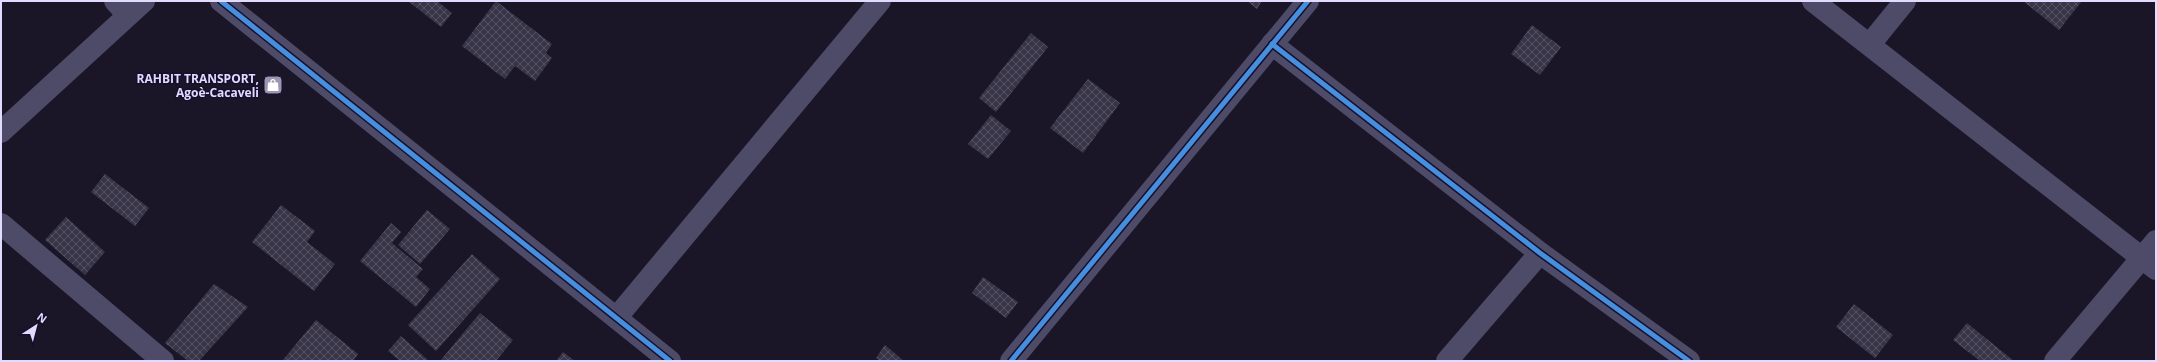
<svg xmlns="http://www.w3.org/2000/svg" width="2157" height="362" viewBox="0 0 2157 362" font-family="'Open Sans',sans-serif">
  <style>
    .building { fill: url(#building-cross-hatch) }
    .lines { fill: none; stroke-linecap: round; stroke-linejoin: round }
    .minor { stroke: #4d4b68; stroke-width: 22 }
    .tertiary { stroke: #4d4b68; stroke-width: 22 }
    .cycleway-casing { stroke: #16102d; stroke-width: 8 }
    .cycleway { stroke: #468fdf; stroke-width: 5 }
    .labels { text-anchor: middle; dominant-baseline: central; stroke-width: 3; stroke-linejoin: round; paint-order: stroke }
    .poi-label { font-size: 12px; font-weight: bold; fill: #e1dcff; stroke: #16102d; text-anchor: end }
  </style>
  <defs>
    <pattern id="building-cross-hatch" width="8" height="8" patternUnits="userSpaceOnUse"><rect width="8" height="8" fill="#393548"/><path d="M0 0l8 8M0 8l8-8" fill="none" stroke="#555263"/></pattern>
  </defs>
  <rect width="100%" height="100%" fill="#1a1627"/>
  <g class="building">
    <polygon points="408,1 437,1 452,13 441,27"/>
    <polygon points="496,1 552,44 546,53 552,58 535,81 515,66 505,79 462,46"/>
    <polygon points="1247,1 1262,1 1257,9"/>
    <polygon points="2023,1 2082,1 2059,30"/>
    <polygon points="1532,25 1561,47 1540,75 1511,54"/>
    <polygon points="1031,33 1048,47 996,112 979,98"/>
    <polygon points="1088,79 1120,103 1083,153 1050,128"/>
    <polygon points="991,115 1011,131 988,159 968,144"/>
    <polygon points="105,174 149,208 135,226 91,192"/>
    <polygon points="281,205 315,231 307,242 335,264 314,291 252,242"/>
    <polygon points="427,210 450,229 420,264 398,245"/>
    <polygon points="66,217 105,252 85,275 45,240"/>
    <polygon points="391,223 401,232 392,243 423,269 416,277 430,289 416,307 360,261"/>
    <polygon points="472,254 500,279 436,351 408,325"/>
    <polygon points="983,277 1018,302 1006,318 972,293"/>
    <polygon points="214,284 248,307 199,361 188,361 165,343"/>
    <polygon points="1854,304 1893,335 1875,358 1836,327"/>
    <polygon points="480,313 513,340 496,361 440,361"/>
    <polygon points="316,320 358,354 353,361 282,361"/>
    <polygon points="1967,323 2014,361 1980,361 1953,340"/>
    <polygon points="401,336 429,361 400,361 388,351"/>
    <polygon points="885,345 904,361 880,361 876,358"/>
    <polygon points="563,352 575,361 556,361"/>
  </g>
  <g class="lines">
    <g class="minor">
      <polyline points="115,1 128,15"/>
      <polyline points="1813,1 2156,269"/>
      <polyline points="1272,44 1540,253 1689,361"/>
      <polyline points="1870,44 1905,1"/>
      <polyline points="1,224 163,361"/>
      <polyline points="617,317 880,1"/>
      <polyline points="1011,361 1308,1"/>
      <polyline points="1447,361 1540,253"/>
      <polyline points="2055,361 2156,241"/>
    </g>
    <g class="tertiary">
      <polyline points="221,1 670,361"/>
      <polyline points="1,132 144,1"/>
    </g>
    <defs>
      <g id="cycleway">
        <polyline points="221,1 670,361"/>
        <polyline points="1272,44 1540,253 1689,361"/>
        <polyline points="1011,361 1308,1"/>
      </g>
    </defs>
    <use href="#cycleway" class="cycleway-casing"/>
    <use href="#cycleway" class="cycleway"/>
  </g>
  <defs>
    <symbol id="shop-square" viewBox="-11 -11 22 22"><rect x="-9" y="-9" width="18" height="18" rx="4" fill="#9b97b3" stroke="#16102d"/><path d="M-5-2.5h2.3a2.7 3.5 0 0 1 5.4 0H5L5.5 6h-11ZM-1.5-2.5h3a1.5 2.3 0 0 0-3 0Z" fill="#fff"/></symbol>
  </defs>
  <g fill-rule="evenodd">
    <use href="#shop-square" x="262" y="74" width="22" height="22"/>
  </g>
  <g class="labels">
    <g class="poi-label">
      <text x="259" y="78">RAHBIT TRANSPORT,<tspan x="259" dy="14">Agoè-Cacaveli</tspan></text>
    </g>
  </g>
  <rect width="2157" height="362" fill="none" stroke="#e1dcff" stroke-width="4"/>
  <g transform="translate(36 326) rotate(36)" stroke="#16102d" stroke-width="3" paint-order="stroke">
  <path d="M0-3L7 15L0 10L-7 15Z" fill="#e1dcff"/>
  <text y="-6" font-size="11" font-weight="bold" text-anchor="middle" fill="#e1dcff">N</text>
  </g>
</svg>
